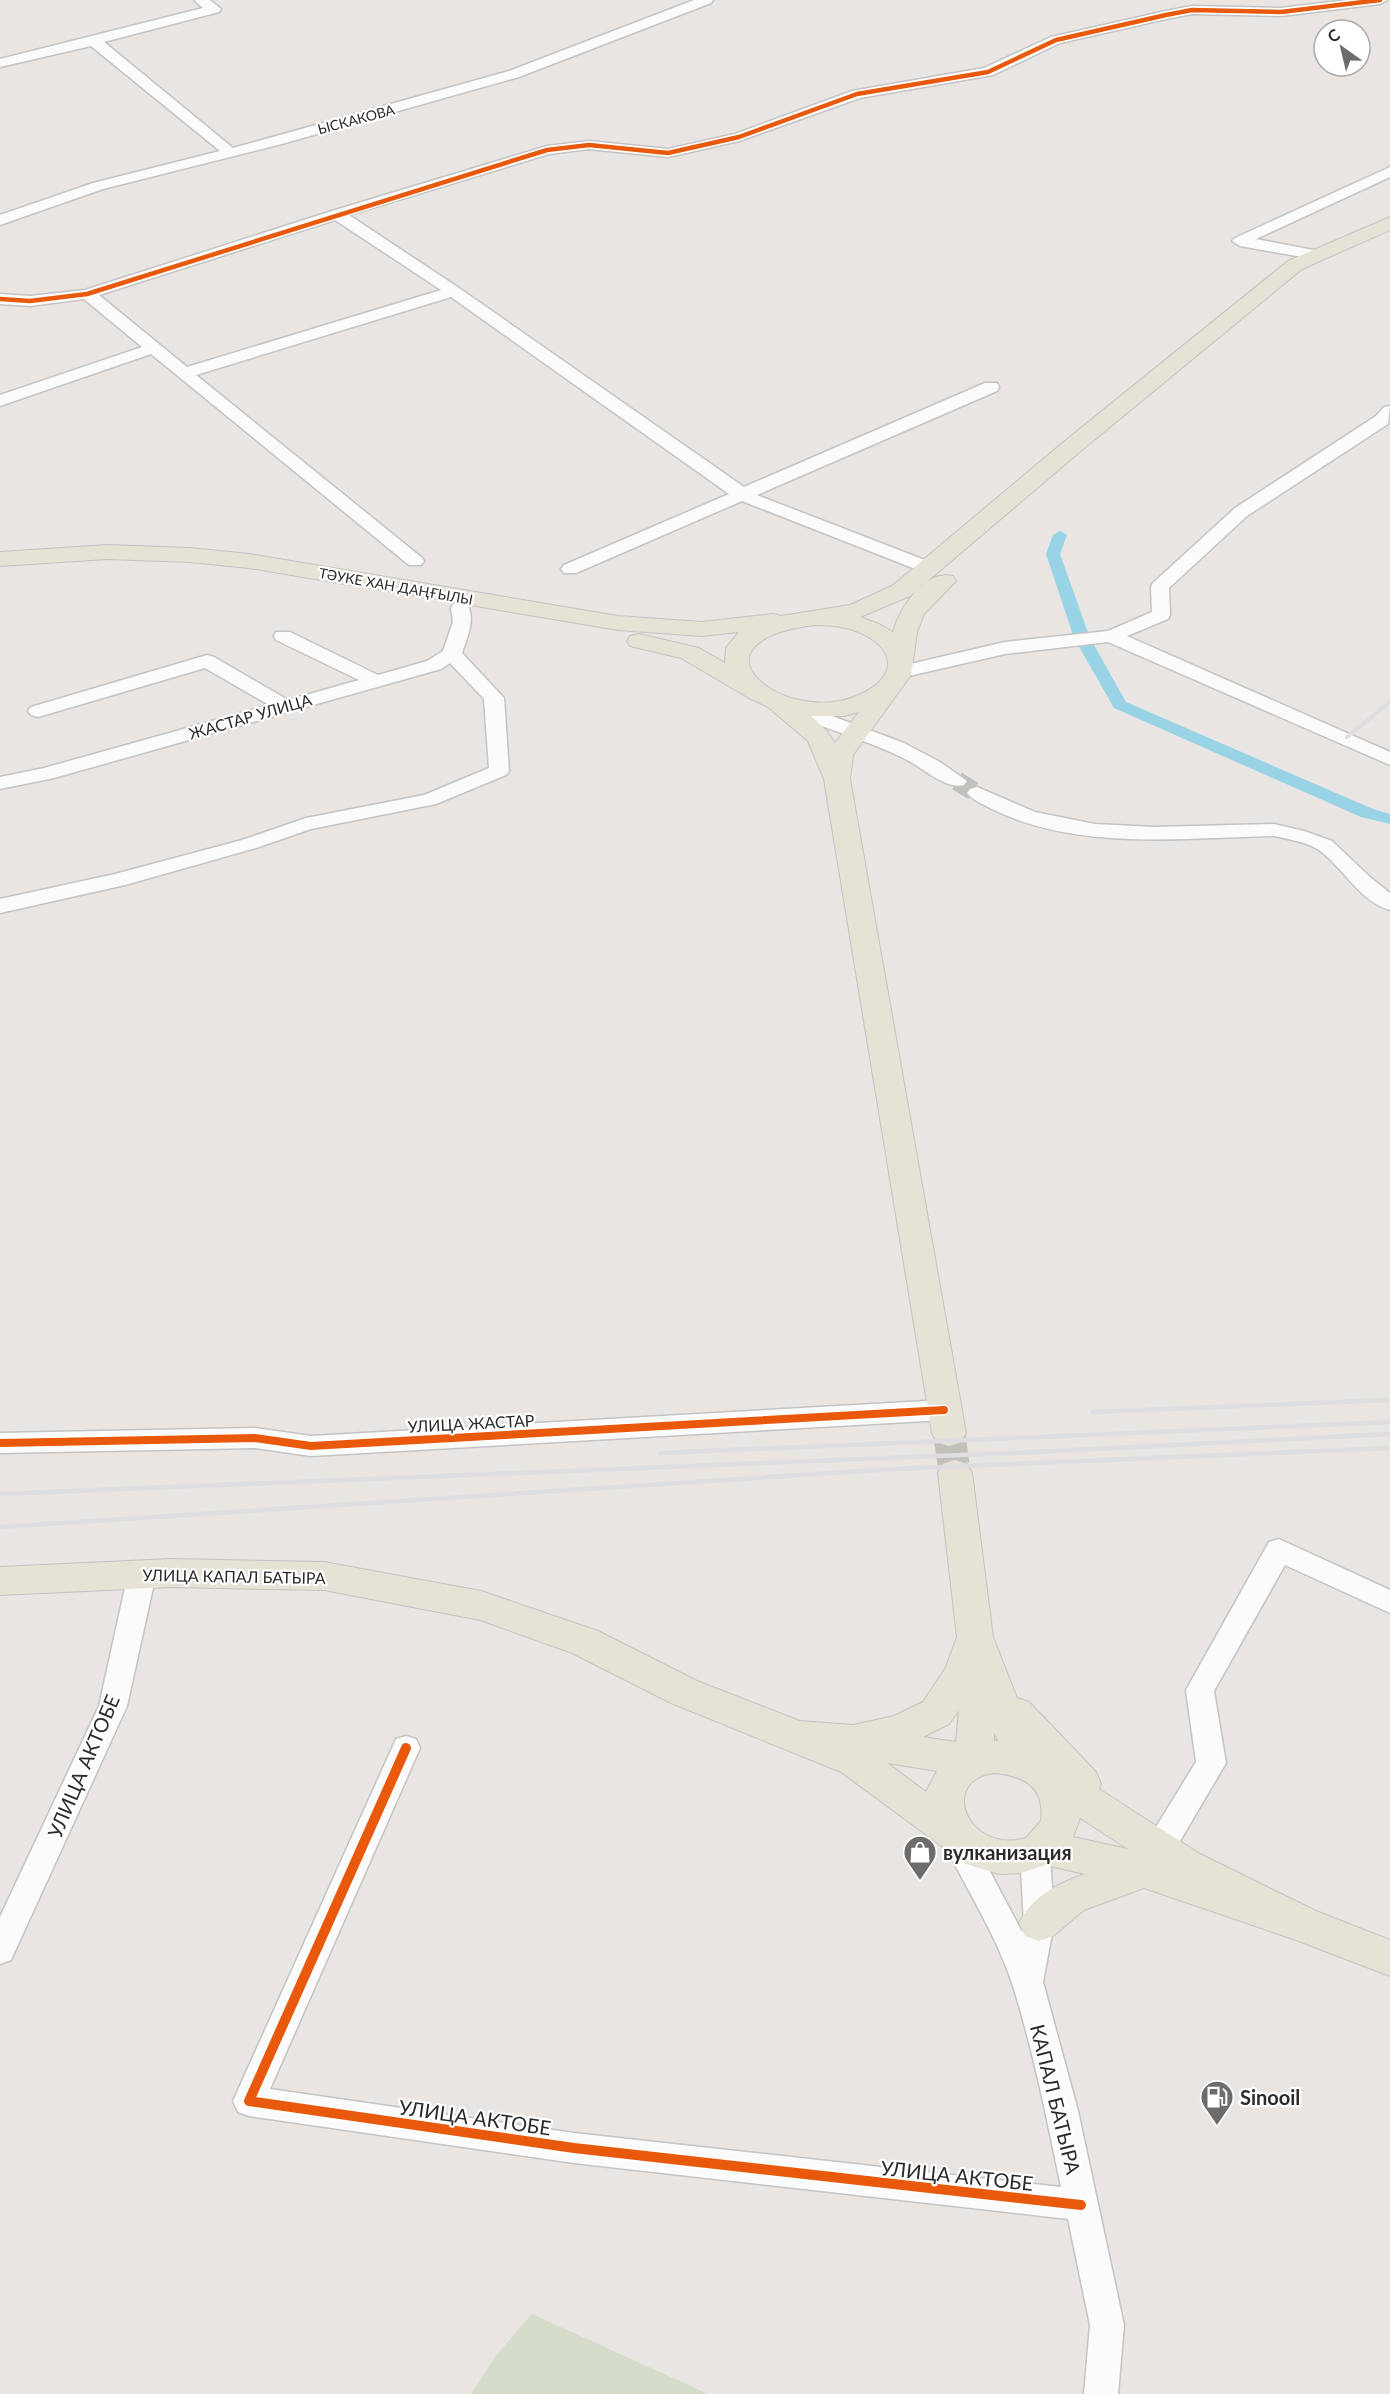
<svg xmlns="http://www.w3.org/2000/svg" width="1390" height="2394" viewBox="0 0 1390 2394" font-family="Lato,sans-serif">
  <style>
    .cemetery { fill: #d5dcca }
    .lines { fill: none; stroke-linecap: round; stroke-linejoin: round }
    .canal { fill: #99d4e6; fill-rule: evenodd }
    .minor-tunnel { stroke: #c2c0bd; stroke-width: 19; stroke-dasharray: 19 10; stroke-linecap: butt }
    .major-tunnel { stroke: #c2c0bd; stroke-width: 32; stroke-dasharray: 32 16; stroke-linecap: butt }
    .minor-casing { stroke: #c4c4c4; stroke-width: 3 }
    .major-casing { stroke: #c5c3c2; stroke-width: 2 }
    .minor { fill: #fcfbfb; fill-rule: evenodd }
    .major { fill: #e6e2d5; fill-rule: evenodd }
    .rail-far1 { stroke: #dedddf; stroke-width: 4 }
    .rail { stroke: #dedddf; stroke-width: 4.5 }
    .cycleway-far2-casing { stroke: #fff; stroke-width: 7 }
    .cycleway-far1-casing { stroke: #fff; stroke-width: 11 }
    .cycleway-casing { stroke: #fff; stroke-width: 14 }
    .cycleway-far2 { stroke: #e8590c; stroke-width: 4.5 }
    .cycleway-far1 { stroke: #e8590c; stroke-width: 8 }
    .cycleway { stroke: #e8590c; stroke-width: 10 }
    .labels { text-anchor: middle; dominant-baseline: central; stroke-width: 4.5; stroke-linejoin: round; paint-order: stroke }
    .far-street-label { font-size: 14px; fill: #2b2b2b; stroke: #fff }
    .street-label { font-size: 16px; fill: #2b2b2b; stroke: #fff }
    .near-street-label { font-size: 20px; fill: #2b2b2b; stroke: #fff }
    .near-poi-label { font-size: 20px; font-weight: bold; fill: #2b2b2b; stroke: #fff; text-anchor: start }
  </style>
  <rect width="100%" height="100%" fill="#e8e5e2"/>
  <polygon class="cemetery" points="532,2314 708,2394 471,2394 497,2354"/>
  <g class="lines">
    <polygon class="canal" points="1060,531 1067,535 1060,554 1090,638 1126,702 1373,809 1390,814 1390,824 1361,817 1114,708 1074,638 1046,554 1053,535"/>
    <polyline class="minor-tunnel" points="957,781 977,793"/>
    <polyline class="major-tunnel" points="949,1433 955,1473"/>
    <defs>
      <g id="minor">
        <polygon points="194,0 210,0 221,9 219,12 104,42 233,148 509,71 694,0 713,0 711,3 519,77 278,145 103,189 0,225 0,215 93,183 220,151 91,46 0,67 0,59 203,8"/>
        <path d="M1347 0H1387L1380 4 1281 16 1192 14 1166 19 1060 43 993 75 860 98 739 141 668 157 589 149 549 154 349 215 459 288 744 487 985 383H997L999 387 997 391 757 495 935 564 938 568 935 572H923L742 501 576 573H564L561 569 564 565 729 494 451 297 196 375 421 557 424 561 421 565H409L151 354 0 406V395L142 347 84 299 30 306 0 304V294L30 296 85 290 332 211 547 146 589 141 668 149 735 134 852 91 984 68 1051 37 1166 11 1192 6 1281 8ZM335 220 441 290 187 367 99 295Z"/>
        <polygon points="1390,167 1390,177 1256,239 1324,252 1327,255 1324,258 1319,260 1240,246 1232,241 1235,238"/>
        <polygon points="1390,406 1388,424 1247,516 1169,588 1170,615 1168,619 1127,636 1390,752 1390,765 1108,642 1005,654 900,678 893,676 890,672 893,668 1005,642 1108,631 1152,612 1151,587 1153,583 1235,508 1376,416 1384,407"/>
        <path d="M460 602 467 604C476 619 467 638 462 653L504 698 509 771 506 775 436 804 311 829 256 848 125 885 0 913V899L115 874 242 840 306 818 424 795 489 768 484 699 450 663 441 669 54 778 0 789V777L44 768 269 705 205 668 38 717 31 715 28 711 31 707 207 655 214 657 288 700 359 680 276 640 274 636 276 632H290L378 675 427 661 443 651 453 622 451 608 453 604Z"/>
        <path d="M784 698 904 743 940 762 967 781 964 785C946 790 923 768 907 760 865 738 819 728 777 708L774 704 777 700Z"/>
        <path d="M977 787 1035 812 1095 824 1154 827 1274 824 1304 831 1332 841 1371 878 1390 893V910C1360 902 1343 867 1319 850 1307 842 1288 839 1274 836 1182 838 1079 851 994 810 985 805 973 801 967 793L970 789Z"/>
        <polygon points="944,1400 953,1403 957,1410 953,1417 944,1420 311,1456 255,1448 0,1453 0,1433 255,1428 311,1436"/>
        <polygon points="1279,1539 1390,1590 1390,1613 1285,1565 1214,1691 1226,1763 1170,1858 1159,1862 1148,1858 1144,1849 1148,1840 1196,1762 1186,1690 1269,1542"/>
        <polygon points="142,1563 152,1566 156,1574 127,1706 11,1960 0,1964 0,1917 99,1706 128,1574 132,1566"/>
        <path d="M406 1736 416 1739 420 1748 270 2089 574 2133 1061 2187C1047 2119 1033 2049 1012 1983 995 1932 965 1887 942 1839L946 1830 957 1826 968 1830 1022 1932 1024 1923 1020 1852 1024 1843 1035 1839 1046 1843 1050 1852 1054 1923 1043 1982 1078 2111 1124 2325 1118 2394H1084L1090 2325 1068 2219 574 2163 249 2116 238 2112 233 2101 238 2090 392 1748 396 1739Z"/>
      </g>
      <g id="major">
        <path d="M1390 217V230L1302 269 1082 450 910 596 860 617 879 624 893 632C899 609 924 569 953 576L956 581 924 614 917 632 911 675 853 755 850 779 966 1433 961 1442 949 1446 937 1442 932 1433 824 779 808 741 768 707 749 698 681 658 630 646 627 641 630 636 639 634 699 648 725 663 726 648 739 632 702 636 618 630 249 568 190 562 107 559 0 566V552L107 545 190 548 249 554 618 616 702 622 773 614 781 616 850 605 892 586 1066 440 1288 261ZM814 625C826 625 838 626 850 629 892 642 905 674 859 695 786 728 678 643 814 625ZM859 712 835 743 826 730 811 716H844Z"/>
        <path d="M955 1460 967 1464 972 1473 993 1637 1017 1698 1029 1702 1096 1772 1101 1784 1099 1789 1200 1854 1316 1911 1390 1940V1976L1296 1940 1144 1888 1084 1910 1053 1936 1039 1941 1025 1936 1019 1923C1032 1896 1059 1883 1085 1874L1045 1865 1021 1873 999 1874 966 1864 841 1772 671 1703 572 1653 480 1620 324 1590 171 1587 0 1595V1567L171 1559 324 1562 481 1591 598 1631 697 1681 800 1721 853 1725 894 1716 923 1702 945 1669 957 1637 938 1473 943 1464ZM959 1710 956 1742 923 1737 949 1724ZM994 1733 998 1741H994ZM887 1763 937 1771 926 1792ZM994 1773C1025 1776 1045 1787 1041 1821L1026 1838C967 1855 938 1780 994 1773ZM1080 1818 1128 1849 1073 1837Z"/>
      </g>
    </defs>
    <use href="#minor" class="minor-casing"/>
    <use href="#major" class="major-casing"/>
    <use href="#minor" class="minor"/>
    <use href="#major" class="major"/>
    <polyline class="rail-far1" points="1347,737 1390,702"/>
    <g class="rail">
      <polyline points="1093,1412 1390,1400"/>
      <polyline points="660,1453 1390,1422"/>
      <polyline points="0,1494 1035,1452 1390,1434"/>
      <polyline points="0,1527 894,1469 1390,1448"/>
    </g>
    <defs>
      <polyline id="cycleway-far2" points="0,299 30,301 87,294 547,150 589,145 668,153 739,137 857,94 988,72 1056,40 1166,15 1192,10 1281,12 1380,0"/>
      <polyline id="cycleway-far1" points="0,1443 255,1438 311,1446 944,1410"/>
      <polyline id="cycleway" points="406,1748 249,2101 574,2148 1081,2205"/>
    </defs>
    <use href="#cycleway-far2" class="cycleway-far2-casing"/>
    <use href="#cycleway-far1" class="cycleway-far1-casing"/>
    <use href="#cycleway" class="cycleway-casing"/>
    <use href="#cycleway-far2" class="cycleway-far2"/>
    <use href="#cycleway-far1" class="cycleway-far1"/>
    <use href="#cycleway" class="cycleway"/>
  </g>
  <defs>
    <symbol id="shop-pin" viewBox="-11 -11 22 30"><path d="M0 17L-7.5 6A9.5 9.5 0 1 1 7.5 6Z" fill="#6d6c6b" stroke="#fff"/><path d="M-5-2.5h2.3a2.7 3.5 0 0 1 5.4 0H5L5.5 6h-11ZM-1.5-2.5h3a1.5 2.3 0 0 0-3 0Z" fill="#fff"/></symbol>
    <symbol id="fuel-pin" viewBox="-11 -11 22 30"><path d="M0 17L-7.5 6A9.5 9.5 0 1 1 7.5 6Z" fill="#6d6c6b" stroke="#fff"/><path d="M-5.5-6h7V0h2V4h1.3V-2.5L3-4.5l.8-.8L6-3V5H2.5V1h-1V6h-7ZM-4.2-4.7v3.2H.2V-4.7Z" fill="#fff"/></symbol>
  </defs>
  <g fill-rule="evenodd">
    <use href="#shop-pin" x="901" y="1833" width="38" height="52"/>
    <use href="#fuel-pin" x="1198" y="2078" width="38" height="52"/>
  </g>
  <g class="labels">
    <g class="far-street-label">
      <text transform="translate(356 119) rotate(-15)">ЫСКАКОВА</text>
      <text transform="translate(396 586) rotate(10)">ТӘУКЕ ХАН ДАҢҒЫЛЫ</text>
    </g>
    <g class="street-label">
      <text transform="translate(250 716) rotate(-16)">ЖАСТАР УЛИЦА</text>
      <text transform="translate(471 1423) rotate(-3)">УЛИЦА ЖАСТАР</text>
      <text transform="translate(234 1576) rotate(1)">УЛИЦА КАПАЛ БАТЫРА</text>
    </g>
    <g class="near-street-label">
      <text transform="translate(83 1766) rotate(-67)">УЛИЦА АКТОБЕ</text>
      <text transform="translate(1056 2099) rotate(76)">КАПАЛ БАТЫРА</text>
      <text transform="translate(475 2117) rotate(8)">УЛИЦА АКТОБЕ</text>
      <text transform="translate(957 2175) rotate(6)">УЛИЦА АКТОБЕ</text>
    </g>
    <g class="near-poi-label">
      <text x="943" y="1852">вулканизация</text>
      <text x="1240" y="2097">Sinooil</text>
    </g>
  </g>
  <g transform="translate(1342 48) rotate(326)"><circle r="28" fill="#ffffff" stroke="#aaaaaa" stroke-width="1.5"/>
  <path d="M0-4.5L10 22L0 15L-10 22Z" fill="#6d6c6b"/>
  <text y="-9" font-size="16" font-weight="bold" text-anchor="middle" fill="#2b2b2b">С</text>
  </g>
</svg>
